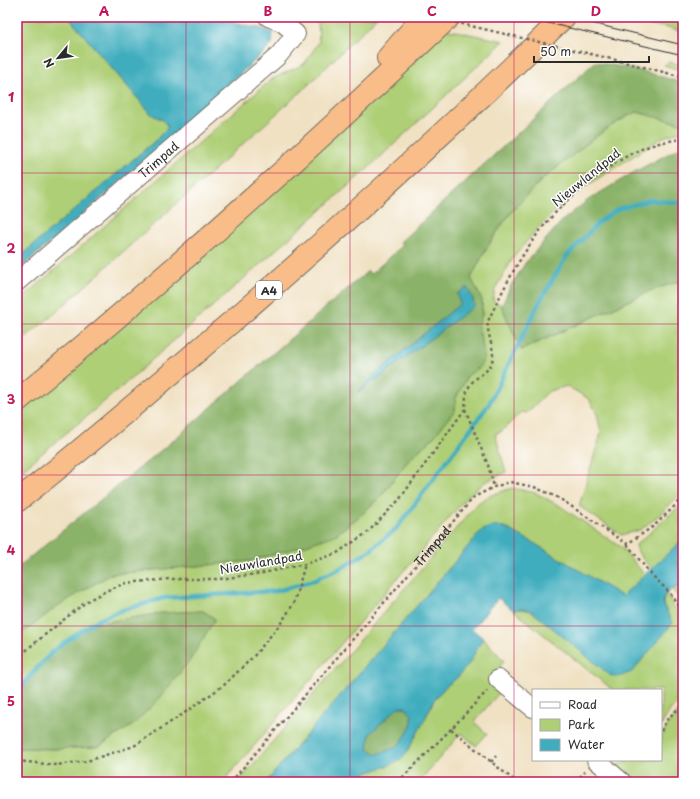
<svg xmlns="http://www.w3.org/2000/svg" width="700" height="799" viewBox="0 0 700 799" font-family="'Playpen Sans',sans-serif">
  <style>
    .green { fill: #aecf76; stroke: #6c7d50 }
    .forest { fill: #8ab267; stroke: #5a6e49; fill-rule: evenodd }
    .water { fill: #40adbe; stroke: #366c74; fill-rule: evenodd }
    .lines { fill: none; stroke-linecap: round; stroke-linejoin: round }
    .stream { stroke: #40adbe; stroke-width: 4.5 }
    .minor-casing { stroke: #706b60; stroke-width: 20 }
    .motorway-casing { stroke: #706b60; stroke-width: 24 }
    .path { stroke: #706b60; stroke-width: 2.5; stroke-dasharray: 3 3; stroke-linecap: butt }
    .minor { stroke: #fff; stroke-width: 18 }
    .motorway { stroke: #f8bd89; stroke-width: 22 }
    .tram { stroke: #2b2b2b; stroke-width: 1 }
    .path-bridge { stroke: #706b60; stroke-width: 2.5; stroke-dasharray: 3 3; stroke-linecap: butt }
    .grid { fill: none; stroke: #c2185b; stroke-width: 1; stroke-opacity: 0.55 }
    .labels { text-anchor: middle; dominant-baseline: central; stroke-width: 3; stroke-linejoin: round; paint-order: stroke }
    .shield { fill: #fff; stroke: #6b6b6b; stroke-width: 1 }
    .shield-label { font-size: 11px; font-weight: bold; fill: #2b2b2b }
    .street-label { font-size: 12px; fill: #2b2b2b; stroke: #fff }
    .neatline { fill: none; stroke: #c2185b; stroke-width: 1.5 }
    .grid-label { font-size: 13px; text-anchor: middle; font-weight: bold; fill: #c2185b }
  </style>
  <rect width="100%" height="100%" fill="#fff"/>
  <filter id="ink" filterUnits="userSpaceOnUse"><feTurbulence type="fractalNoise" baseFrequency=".025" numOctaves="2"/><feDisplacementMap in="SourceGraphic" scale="8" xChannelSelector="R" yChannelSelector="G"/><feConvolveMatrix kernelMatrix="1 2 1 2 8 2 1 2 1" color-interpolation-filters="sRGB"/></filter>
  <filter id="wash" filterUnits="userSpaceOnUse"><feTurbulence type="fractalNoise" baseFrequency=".012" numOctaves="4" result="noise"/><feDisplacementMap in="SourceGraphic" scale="16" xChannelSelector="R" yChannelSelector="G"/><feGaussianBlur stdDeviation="0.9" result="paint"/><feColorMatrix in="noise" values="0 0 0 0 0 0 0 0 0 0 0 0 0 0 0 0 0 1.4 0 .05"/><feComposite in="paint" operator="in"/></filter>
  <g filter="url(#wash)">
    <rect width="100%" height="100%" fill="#f0e1c3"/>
    <g class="green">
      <polygon points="17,17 68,17 151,114 163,120 168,127 156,140 17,259"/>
      <polygon points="296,17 377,17 305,88 53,315 17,344 17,303 272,79 304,64 319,42 318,23"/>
      <polygon points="630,17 683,17 683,32 660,26 651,26"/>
      <polygon points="445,29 504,41 374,163 117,391 17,474 17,413 86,354"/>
      <polygon points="669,62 683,65 683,71 664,65"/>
      <path d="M637 112 683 124V131L663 137 569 197 537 229 513 258 495 289 493 300 501 305 522 350 652 290 683 280V492L657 517 640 530 621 535 579 506 601 433 597 414 589 399 567 386 549 391 527 413 521 412 502 431 495 434 506 472 485 482 468 496 223 782H17V748L53 749 98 747 133 725 159 699 190 659 215 619 203 611 162 613 94 624 17 694 18 636 59 605 111 574 250 561 306 545 335 535 361 515 382 495 410 458 432 439 455 410 456 398 468 375 479 368 483 348 478 326 482 315V300L471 278C483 255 495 233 511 213 530 188 556 168 580 149 598 135 616 121 637 112Z"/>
      <polygon points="512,488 536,493 560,506 622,548 645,575 622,596 532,542 504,527 482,530 266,782 238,782 478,503 489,496"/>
      <path d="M683 503V539L652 569C646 562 637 555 636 545Z"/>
      <polygon points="683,585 683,603 672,589"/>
      <path d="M666 594 677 611 683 626V700L671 709 661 726V690H613L513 610C525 608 530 610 540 617L663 604 664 596Z"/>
      <polygon points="483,638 504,661 493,677 504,687 474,722 487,734 476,746 461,733 419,782 353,782 360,775 390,765 404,757 421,727 434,700 445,687 457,678 470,662"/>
      <polygon points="683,708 683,782 638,782 617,765 631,760 661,760 661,737 672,718"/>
    </g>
    <g class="forest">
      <path d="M595 62 642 71 683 83V124L637 112 627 116 599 134 540 181 511 212 487 246 471 278 482 300V315L478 326 485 358 479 368 468 375 456 398 455 410 432 439 410 458 382 495 361 515 335 535 306 545 250 561 111 574 59 605 17 637V568L170 443 368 271 371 274 402 246 400 242ZM460 304 466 312 380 377 359 391 377 373Z"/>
      <polygon points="683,146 683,280 652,290 521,350 501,305 504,301 510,287 526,262 562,221 588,200 636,171"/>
      <polygon points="203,611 215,619 190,660 159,699 133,725 98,747 53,749 17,748 17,694 38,667 79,630 94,624 162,613"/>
      <polygon points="398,707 405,707 412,715 412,723 406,736 397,747 377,755 368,749 370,734"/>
    </g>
    <g class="water">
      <path d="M68 17H213L264 29 273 33 272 45C188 121 104 198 17 271V259L156 140 168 127 163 120 151 114Z"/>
      <polygon points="467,287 473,299 474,306 380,377 357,393 377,373 460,304 457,294"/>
      <path d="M493 526 504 527 532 542 622 596 683 539V585L672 589 664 596 663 604 673 623 632 672 619 677 611 676 530 610 521 609 513 610 498 598 472 629 483 638 470 662 457 678 445 687 434 700 421 727 404 757 390 765 360 775 353 782H266L482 530ZM398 707H405L412 715V723L406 735 397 747 377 754 368 749 370 734Z"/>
    </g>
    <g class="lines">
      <polyline class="stream" points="17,693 30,676 54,650 94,622 119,611 164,598 276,591 310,582 341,568 368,552 397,528 489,404 541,299 567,256 599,222 618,209 650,200 683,203"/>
    </g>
  </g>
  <g filter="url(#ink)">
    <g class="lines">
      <defs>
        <g id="minor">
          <path id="s2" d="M17 282 278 56 296 34 283 23 268 17"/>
          <polyline points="498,679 533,708"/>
          <polyline points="596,760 622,782"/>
        </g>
        <g id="motorway">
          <polyline points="388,58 423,17"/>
          <path d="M17 401C166 279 309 150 449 17"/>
          <path d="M17 501C80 452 140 400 200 349 325 242 447 132 564 17"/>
        </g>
      </defs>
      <use href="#minor" class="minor-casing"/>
      <use href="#motorway" class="motorway-casing"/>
      <g class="path">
        <polyline points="608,58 683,77"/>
        <polyline points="465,409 488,465 494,487"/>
        <polyline points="627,544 649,572 669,592 683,612"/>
        <path d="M17 659 31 646 87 601 108 590 126 583 170 579H220L263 573 305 564 337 553 368 532 399 500 465 409C466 402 465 393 469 387 474 376 488 374 492 362 496 348 486 335 488 321 507 281 529 238 561 207 570 198 580 191 589 183 620 158 643 143 683 139"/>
        <polyline points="451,729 516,782"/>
        <polyline points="661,731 668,718 683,705"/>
        <polyline points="17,761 56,765 87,761 134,746 183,714 224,685 254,656 281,623 294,603 305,564"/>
        <polyline points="491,762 496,756"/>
        <path id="s1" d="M231 782 474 497 494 487 510 482 534 487 559 498 627 544 654 526 683 498"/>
        <polyline points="398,782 451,729 487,691"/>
        <polyline points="576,782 585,771"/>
      </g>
      <use href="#minor" class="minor"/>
      <use href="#motorway" class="motorway"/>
      <g class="tram">
        <polyline points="523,17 683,55"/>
        <polyline points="566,17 683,45"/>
      </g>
      <polyline class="path-bridge" points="432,17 608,58"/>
    </g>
  </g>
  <path class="grid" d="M186 17V782M350 17V782M514 17V782M17 173H683M17 324H683M17 475H683M17 626H683"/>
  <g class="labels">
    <rect class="shield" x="256" y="281" width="26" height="18" rx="3"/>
    <g class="shield-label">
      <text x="269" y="290">A4</text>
    </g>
    <g class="street-label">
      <text stroke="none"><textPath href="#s2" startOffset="187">Trimpad</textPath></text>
      <text transform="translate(586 177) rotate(-39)">Nieuwlandpad</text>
      <text stroke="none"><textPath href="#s1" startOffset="310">Trimpad</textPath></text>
      <text transform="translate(261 562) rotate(-10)">Nieuwlandpad</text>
    </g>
  </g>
  <rect width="700" height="799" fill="none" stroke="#fff" stroke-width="44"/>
  <rect x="532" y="689" width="130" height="72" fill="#ffffff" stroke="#aaaaaa"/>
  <rect x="540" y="702" width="20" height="6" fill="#ffffff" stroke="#aaaaaa"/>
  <text x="568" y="709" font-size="12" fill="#2b2b2b">Road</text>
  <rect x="540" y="719" width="20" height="12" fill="#aecf76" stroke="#aaaaaa"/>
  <text x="568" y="729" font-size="12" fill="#2b2b2b">Park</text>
  <rect x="540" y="739" width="20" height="12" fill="#40adbe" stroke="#aaaaaa"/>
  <text x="568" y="749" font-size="12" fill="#2b2b2b">Water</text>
  <g transform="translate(58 58) rotate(241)" stroke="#ffffff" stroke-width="3" paint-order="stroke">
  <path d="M0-3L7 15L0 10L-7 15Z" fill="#2b2b2b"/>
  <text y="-6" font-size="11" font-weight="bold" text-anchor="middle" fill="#2b2b2b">N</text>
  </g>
  <path d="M534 56v6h115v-6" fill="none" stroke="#2b2b2b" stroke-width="2"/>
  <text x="540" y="56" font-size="12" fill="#2b2b2b" stroke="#ffffff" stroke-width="3" paint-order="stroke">50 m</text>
  <rect x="22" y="22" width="656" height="755" class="neatline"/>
  <g class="grid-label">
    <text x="104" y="16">A</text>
    <text x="268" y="16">B</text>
    <text x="432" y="16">C</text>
    <text x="596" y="16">D</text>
    <text x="11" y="102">1</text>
    <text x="11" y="253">2</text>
    <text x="11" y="404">3</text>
    <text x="11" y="555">4</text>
    <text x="11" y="706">5</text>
  </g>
</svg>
